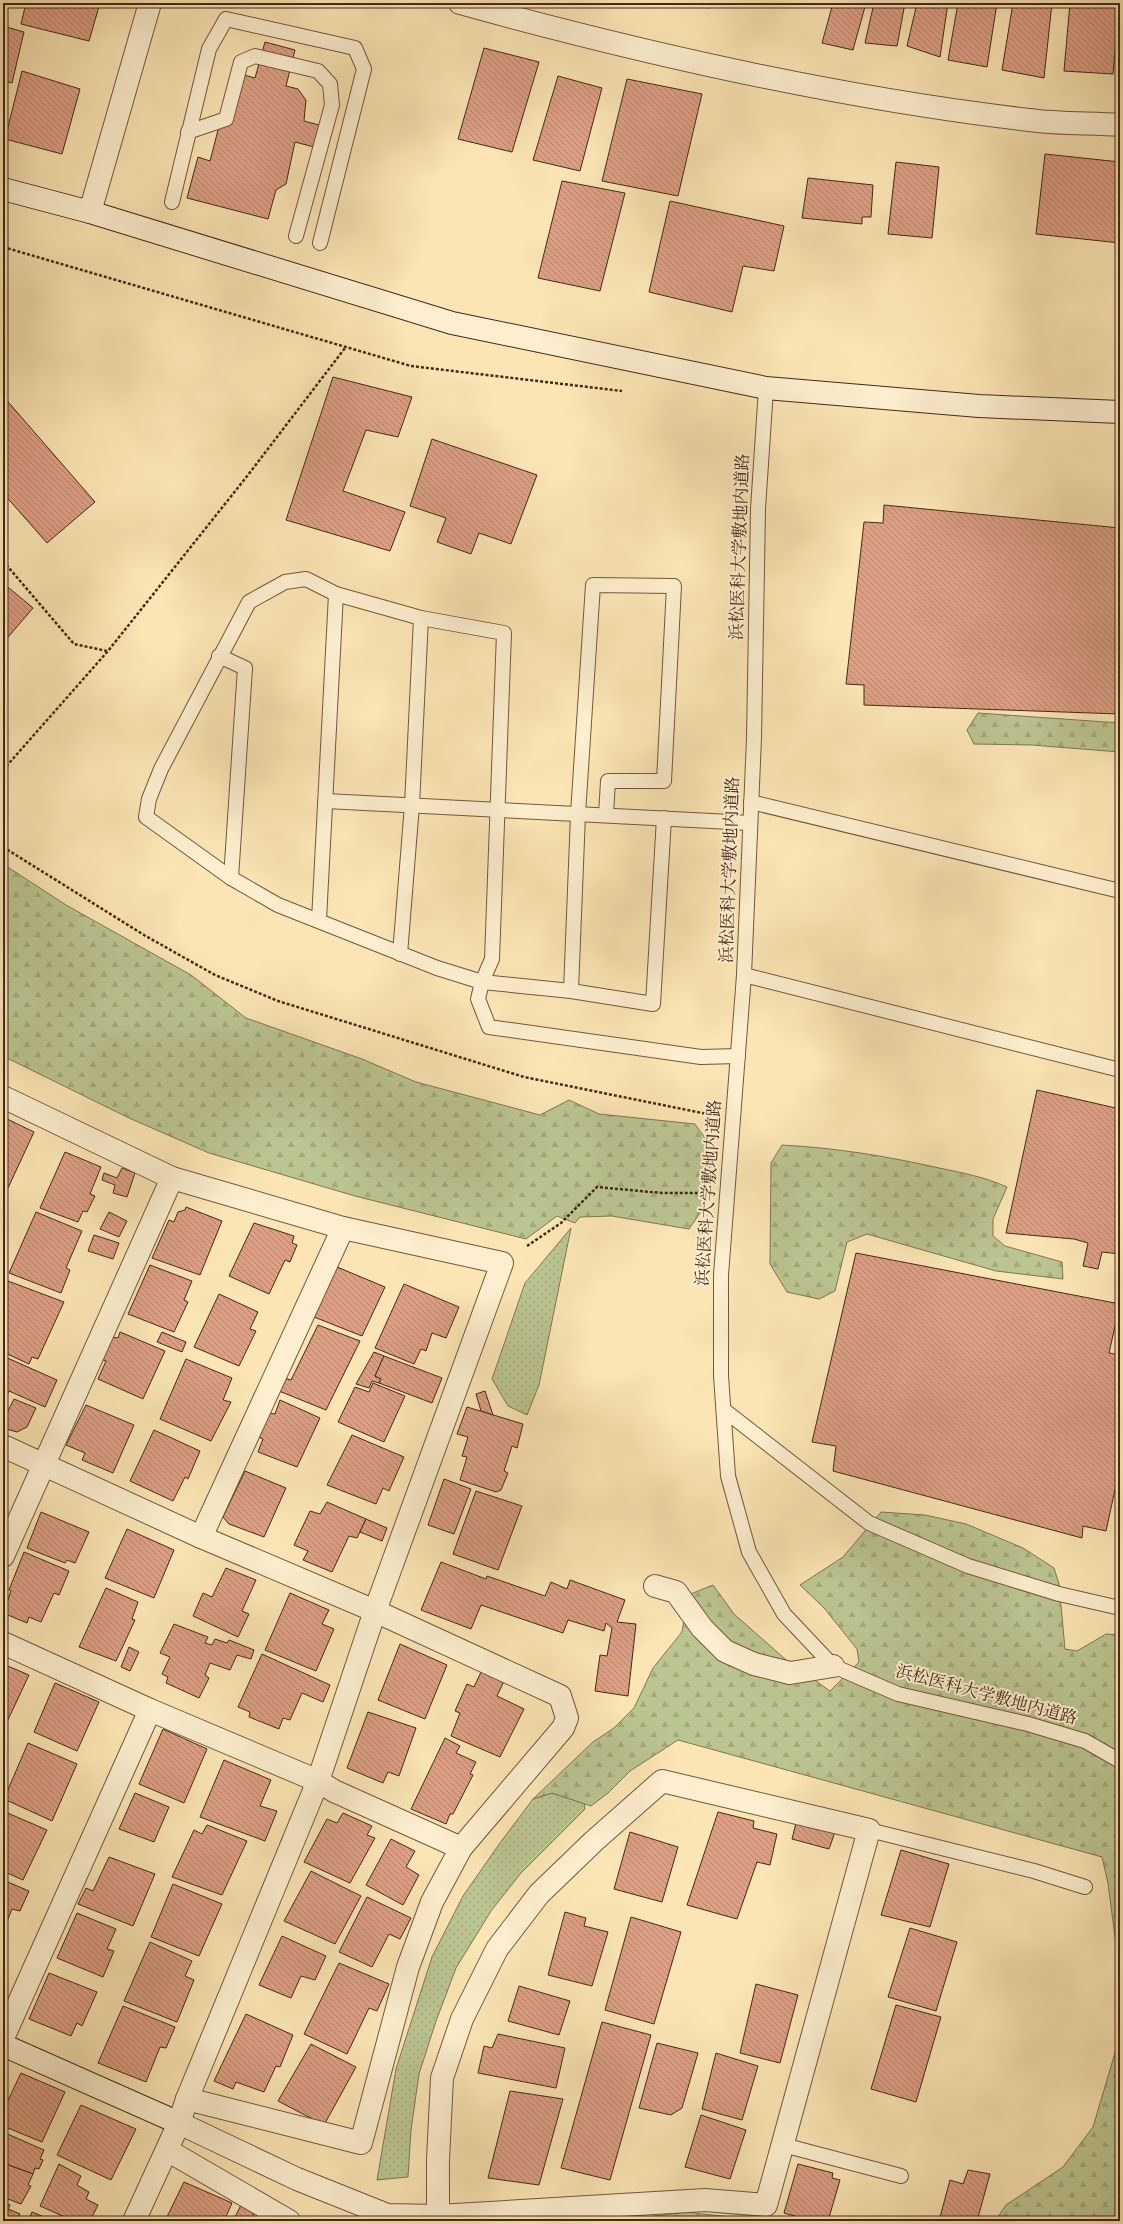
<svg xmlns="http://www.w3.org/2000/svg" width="1123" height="2224" viewBox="0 0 1123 2224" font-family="'Sorts Mill Goudy','Noto Serif JP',serif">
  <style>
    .grass { fill: url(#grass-dots); stroke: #807654 }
    .forest { fill: url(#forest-firs); stroke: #807654 }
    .building { fill: url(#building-back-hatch); stroke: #462817 }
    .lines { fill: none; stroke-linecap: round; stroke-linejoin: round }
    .lane-casing { stroke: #73573e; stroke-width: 16 }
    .street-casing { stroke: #73573e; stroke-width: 24 }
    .secondary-casing { stroke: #462817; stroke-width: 24 }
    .path { stroke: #462817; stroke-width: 2.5; stroke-dasharray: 3 2; stroke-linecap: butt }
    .lane { stroke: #fceece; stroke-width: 14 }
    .street { stroke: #fceece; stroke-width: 22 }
    .secondary { stroke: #fceece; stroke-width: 22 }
    .labels { text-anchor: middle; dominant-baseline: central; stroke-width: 4; stroke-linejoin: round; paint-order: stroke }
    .street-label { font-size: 17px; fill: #462817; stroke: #fceece }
  </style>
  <defs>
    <pattern id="grass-dots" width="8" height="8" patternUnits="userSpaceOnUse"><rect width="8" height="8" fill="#bbc590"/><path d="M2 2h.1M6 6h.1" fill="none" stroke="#a2a97b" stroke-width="1.8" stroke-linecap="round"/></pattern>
    <pattern id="forest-firs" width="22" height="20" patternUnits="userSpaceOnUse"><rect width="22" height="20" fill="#bbc590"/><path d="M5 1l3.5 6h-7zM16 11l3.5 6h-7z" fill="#a2a97b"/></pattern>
    <pattern id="building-back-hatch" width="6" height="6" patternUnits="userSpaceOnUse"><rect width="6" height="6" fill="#de9f83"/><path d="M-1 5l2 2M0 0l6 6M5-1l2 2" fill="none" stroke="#b6826a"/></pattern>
  </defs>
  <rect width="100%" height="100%" fill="#fbe5b4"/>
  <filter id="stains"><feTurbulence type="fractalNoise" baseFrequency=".005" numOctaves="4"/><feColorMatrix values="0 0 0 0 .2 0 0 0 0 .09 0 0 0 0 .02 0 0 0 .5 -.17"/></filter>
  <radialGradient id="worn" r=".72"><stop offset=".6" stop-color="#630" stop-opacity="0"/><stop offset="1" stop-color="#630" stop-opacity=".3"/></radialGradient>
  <g class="grass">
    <polygon points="571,1228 539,1385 527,1415 508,1406 492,1379 525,1283"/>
    <polygon points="552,1793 584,1803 585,1809 521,1873 491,1911 456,1968 436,2021 419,2074 411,2130 408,2177 377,2180 396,2069 432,1957 463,1896 500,1843 533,1799"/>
  </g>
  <g class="forest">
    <polygon points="978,713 1120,723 1120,752 1032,745 974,744 967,730"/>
    <polygon points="3,864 66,905 191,975 246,1018 362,1059 416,1082 540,1115 569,1100 599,1114 695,1124 713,1149 702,1210 689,1229 612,1216 580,1217 575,1223 557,1216 526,1239 355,1196 209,1153 129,1118 3,1056"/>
    <path d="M782 1145C837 1148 886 1156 939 1168 963 1173 985 1177 1007 1187L993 1219V1236L1005 1246 1062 1262 1063 1279 996 1271 867 1234 847 1242 835 1291 819 1299 787 1292 770 1264 771 1163Z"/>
    <polygon points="881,1512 925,1515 966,1524 1023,1548 1054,1568 1059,1584 1065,1649 1077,1651 1106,1634 1120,1635 1120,1976 1108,1883 1102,1857 678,1740 630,1771 608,1793 591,1806 552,1793 533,1799 593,1742 614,1728 634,1708 653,1668 682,1632 688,1595 713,1585 734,1614 785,1659 830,1691 859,1662 857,1649 824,1608 800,1585 843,1557"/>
    <polygon points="1120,2036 1120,2221 995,2221 1006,2205 1063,2167 1093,2127"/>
    <polygon points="686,2212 765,2221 573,2221 632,2219"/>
  </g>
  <g class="building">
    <polygon points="26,3 100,3 89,41 21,24"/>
    <polygon points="684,3 710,3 708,8"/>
    <polygon points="833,3 866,3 853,50 822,43"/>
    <polygon points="874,3 905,3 897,46 865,43"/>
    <polygon points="917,3 948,3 940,57 907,46"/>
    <polygon points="958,3 997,3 987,67 948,60"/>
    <polygon points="1013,3 1052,3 1044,78 1002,70"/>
    <polygon points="1070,3 1119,3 1113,74 1064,71"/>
    <polygon points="3,26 24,32 12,83 3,81"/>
    <polygon points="265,42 295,50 286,86 298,89 306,100 304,121 319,125 314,147 295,142 286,184 276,190 268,219 187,198 198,157 210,161 233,72 255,78"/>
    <polygon points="484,48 539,62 512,152 458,139"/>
    <polygon points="22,71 80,89 62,154 5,139"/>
    <polygon points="558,76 602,88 580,171 533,160"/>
    <polygon points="627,79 702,94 678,196 602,181"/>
    <polygon points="1045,154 1120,162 1120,243 1036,234"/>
    <polygon points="896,162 939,167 932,238 888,234"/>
    <polygon points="808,178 873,185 871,217 862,217 862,224 802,218"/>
    <polygon points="562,181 625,193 600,291 538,278"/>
    <polygon points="670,201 784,226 774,271 743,266 732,312 649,292"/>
    <polygon points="333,377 412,397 398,437 366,430 343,491 405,512 390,551 286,520"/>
    <polygon points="3,396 95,502 47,543 3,493"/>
    <polygon points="432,439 537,475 511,544 479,533 471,554 437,542 446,518 410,506"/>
    <polygon points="884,505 1120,528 1120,714 864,705 864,685 846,684 864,522 883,523"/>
    <polygon points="3,583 33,608 3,643"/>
    <polygon points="1037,1090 1120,1109 1120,1254 1102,1252 1098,1269 1083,1266 1088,1243 1074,1239 1006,1233"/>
    <polygon points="3,1117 34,1132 8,1188 3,1186"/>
    <polygon points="65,1152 101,1167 90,1194 95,1196 87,1212 83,1211 78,1222 40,1208"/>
    <polygon points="122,1168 135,1173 127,1197 113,1193 115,1185 102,1180 104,1173 117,1178"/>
    <polygon points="186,1207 222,1221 200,1275 152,1258 169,1220 174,1222 178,1212 185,1210"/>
    <polygon points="36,1212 82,1231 66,1268 70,1270 61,1293 9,1273"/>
    <polygon points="109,1212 127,1221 119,1237 100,1229"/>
    <polygon points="254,1223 294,1236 292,1243 297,1245 290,1262 285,1260 269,1294 229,1276"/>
    <polygon points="94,1235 119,1243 113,1259 88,1251"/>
    <polygon points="856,1253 1120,1304 1109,1353 1120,1355 1120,1467 1106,1531 1083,1526 1082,1538 833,1471 836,1446 812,1442"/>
    <polygon points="150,1265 192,1281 184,1300 188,1302 174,1332 128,1314"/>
    <polygon points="337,1267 385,1287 362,1336 314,1317"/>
    <polygon points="8,1281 64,1302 38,1359 32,1357 29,1364 3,1352 3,1291"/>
    <polygon points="404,1284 459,1307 446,1338 432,1333 426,1351 421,1349 414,1364 375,1348"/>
    <polygon points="219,1294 258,1312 250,1329 256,1331 239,1366 194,1347"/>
    <polygon points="318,1325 360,1341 326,1410 279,1391 284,1378 291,1380"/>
    <polygon points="120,1332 165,1351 143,1399 98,1379 106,1361 101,1359 112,1337 118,1338"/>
    <polygon points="162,1332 186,1342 182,1352 157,1342"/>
    <polygon points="374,1352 384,1356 375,1376 381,1379 379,1383 372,1381 369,1388 356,1384"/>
    <polygon points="3,1356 57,1380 45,1407 9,1391 5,1399 3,1398"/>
    <polygon points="384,1356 442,1378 432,1403 379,1383 381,1379 375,1376"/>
    <polygon points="186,1359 232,1378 223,1400 231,1402 211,1441 160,1419"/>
    <polygon points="373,1383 405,1396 384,1442 338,1422 355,1387 369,1392"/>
    <polygon points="485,1391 493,1415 481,1411 476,1394"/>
    <polygon points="14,1399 36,1408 27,1427 17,1432 3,1428 3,1421"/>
    <polygon points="280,1400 320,1418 297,1467 258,1452 263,1439 258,1437 268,1413 275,1414"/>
    <polygon points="86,1405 134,1425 113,1473 82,1460 85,1453 66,1445"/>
    <polygon points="467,1407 523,1424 517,1448 512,1446 504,1471 508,1473 501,1490 496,1492 460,1480 467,1457 462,1456 468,1437 457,1434"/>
    <polygon points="154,1430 200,1451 188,1479 185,1477 173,1501 130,1481"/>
    <polygon points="352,1435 404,1457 389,1491 383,1488 376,1504 327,1485"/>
    <polygon points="245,1471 286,1488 264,1537 229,1524 223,1517"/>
    <polygon points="444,1479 471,1489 454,1534 428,1525"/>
    <polygon points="476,1491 522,1506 498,1570 453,1554"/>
    <polygon points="327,1502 366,1519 357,1538 349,1536 332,1572 303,1560 308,1551 294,1545 310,1511 320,1514"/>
    <polygon points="41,1512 89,1532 75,1563 67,1560 65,1563 27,1548"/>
    <polygon points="366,1519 387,1528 382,1541 360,1532"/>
    <polygon points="127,1529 174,1550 154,1598 105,1578"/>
    <polygon points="24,1552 69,1571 59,1595 54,1593 41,1622 29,1617 27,1623 3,1613 11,1591 9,1590"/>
    <polygon points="441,1562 486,1579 487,1576 545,1596 551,1582 567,1589 570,1580 625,1600 617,1622 636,1624 628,1696 595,1691 600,1655 607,1656 612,1628 606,1623 604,1631 568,1620 563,1633 481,1605 471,1629 421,1610"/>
    <polygon points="226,1568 256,1580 242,1611 249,1614 238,1637 193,1616 203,1593 212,1597"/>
    <polygon points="106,1588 138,1602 132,1619 135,1620 116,1661 79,1647"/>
    <polygon points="290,1593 329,1610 322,1624 334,1629 316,1671 265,1650"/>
    <polygon points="174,1624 208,1637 205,1643 212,1645 215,1639 227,1643 229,1640 254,1650 251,1659 237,1655 230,1670 210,1663 205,1675 209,1678 199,1698 166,1683 168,1677 162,1674 170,1657 160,1653"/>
    <polygon points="400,1644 447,1665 425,1719 378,1700"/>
    <polygon points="129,1647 139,1652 130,1671 121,1667"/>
    <polygon points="262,1654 330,1685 323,1702 302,1693 290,1720 283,1718 279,1729 249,1717 250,1712 238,1707"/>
    <polygon points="3,1664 29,1675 6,1724 3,1723"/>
    <polygon points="482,1670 504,1681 497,1696 524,1709 500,1757 451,1736 460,1713 455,1711 467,1684 474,1687"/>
    <polygon points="55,1683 99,1702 77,1751 34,1732"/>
    <polygon points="368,1712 416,1728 399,1776 388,1772 383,1783 347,1768"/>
    <polygon points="163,1729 207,1749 184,1803 139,1784"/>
    <polygon points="445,1738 460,1746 456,1753 476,1762 470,1774 473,1775 453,1814 450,1814 446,1824 411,1809"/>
    <polygon points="28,1743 77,1764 52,1821 4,1799"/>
    <polygon points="224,1760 271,1780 260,1806 277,1811 265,1841 200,1817"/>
    <polygon points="135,1793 169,1807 154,1842 119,1829"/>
    <polygon points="3,1811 47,1830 23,1880 3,1871"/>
    <polygon points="718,1812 754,1821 753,1828 777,1834 770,1865 757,1862 737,1919 687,1905"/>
    <polygon points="343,1813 372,1826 367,1835 375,1838 350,1883 304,1862 327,1819 337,1823"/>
    <polygon points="796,1823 835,1832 829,1849 792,1839"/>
    <polygon points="207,1825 247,1841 222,1895 172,1877 194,1830 202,1834"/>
    <polygon points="630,1832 678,1847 662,1902 614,1889"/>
    <polygon points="391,1839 415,1851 406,1867 419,1875 403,1905 366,1885"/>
    <polygon points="901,1850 949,1864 930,1927 881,1915"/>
    <polygon points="109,1857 155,1874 133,1926 78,1904 86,1888 93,1891"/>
    <polygon points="311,1871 361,1896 335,1944 284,1921"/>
    <polygon points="3,1880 29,1891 20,1911 12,1909 3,1931"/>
    <polygon points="173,1884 222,1904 199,1956 151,1937"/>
    <polygon points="367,1897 411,1918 400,1939 389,1934 372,1967 339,1952"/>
    <polygon points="565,1912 586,1918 584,1926 608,1932 592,1986 548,1975"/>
    <polygon points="77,1913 116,1929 107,1949 114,1951 103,1977 57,1958"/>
    <polygon points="631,1917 681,1932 654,2024 605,2010"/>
    <polygon points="910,1928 957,1942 936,2011 888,1997"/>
    <polygon points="282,1936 326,1956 315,1980 301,1976 291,1998 259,1985"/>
    <polygon points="150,1942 192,1961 185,1976 194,1980 177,2022 124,2001"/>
    <polygon points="339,1963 389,1984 377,2011 369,2008 347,2054 304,2034"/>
    <polygon points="49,1973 97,1992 82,2026 77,2023 71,2036 29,2019"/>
    <polygon points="756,1984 798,1995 780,2063 740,2053"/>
    <polygon points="519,1986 570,2001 559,2035 508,2021"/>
    <polygon points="896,2005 941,2017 916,2102 871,2089"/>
    <polygon points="123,2006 175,2027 166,2048 160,2047 146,2082 98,2063"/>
    <polygon points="246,2014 293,2035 280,2067 276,2066 264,2092 236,2082 233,2089 214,2081"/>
    <polygon points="602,2022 651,2035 610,2180 561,2168"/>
    <polygon points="498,2034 565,2048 556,2088 478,2073 484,2046 492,2048"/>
    <polygon points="657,2043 698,2053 682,2108 671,2115 639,2108"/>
    <polygon points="311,2044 356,2067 324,2125 278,2101"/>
    <polygon points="716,2053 758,2066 742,2120 702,2109"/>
    <polygon points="21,2073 65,2092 42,2142 3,2126 3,2111"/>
    <polygon points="510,2091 563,2099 539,2185 488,2178"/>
    <polygon points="81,2105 136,2129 111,2180 57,2155"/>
    <polygon points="701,2115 746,2130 730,2179 685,2167"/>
    <polygon points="3,2132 44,2150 40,2159 43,2160 39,2169 35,2168 33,2174 3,2163"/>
    <polygon points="3,2163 33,2174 28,2185 31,2186 21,2204 3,2197"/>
    <polygon points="59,2164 81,2176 77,2185 89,2192 86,2199 98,2205 90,2221 74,2221 40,2206"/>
    <polygon points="798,2164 833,2173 832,2178 840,2180 828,2221 812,2221 784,2213"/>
    <polygon points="968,2170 990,2174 977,2221 939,2221 950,2180 963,2184"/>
    <polygon points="184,2182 232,2203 224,2221 165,2221"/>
    <polygon points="3,2202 10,2205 8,2209 20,2214 16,2221 3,2221"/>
    <polygon points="241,2205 255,2212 250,2221 244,2221 235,2217"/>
    <polygon points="32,2212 54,2221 28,2221"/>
  </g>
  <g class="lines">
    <defs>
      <g id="lane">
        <polyline points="188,132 226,119 241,62 255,56 318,71 330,84 332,105 296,236"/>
        <polyline points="172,202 209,49 226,19 355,48 364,69 320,243"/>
        <polyline points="766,388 758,509 754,738 744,975 721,1275 721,1376 728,1476 749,1552 784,1614 833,1666 898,1694 1028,1724 1085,1741 1120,1761"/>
        <polyline points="219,656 245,668 231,878"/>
        <polyline points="326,801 750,823"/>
        <polyline points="751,802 1120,891"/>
        <polyline points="664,818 653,1004 571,991 482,982 437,968 278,905 231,878 146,817 149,799 161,769 249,602 285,582 306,579 336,594 421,618 504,633 492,959 482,982 478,999 489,1027 701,1057 738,1056"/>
        <polyline points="319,920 336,594"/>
        <polyline points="400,954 412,805 421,618"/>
        <polyline points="744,975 1120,1070"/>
        <polyline points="571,991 578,814 593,585 674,586 664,781 608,781 606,815"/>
        <polyline points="724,1410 869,1523 968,1566 1059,1594 1120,1608"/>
        <polyline points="869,1830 1034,1871 1085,1887"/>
        <polyline points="783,2145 901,2176"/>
      </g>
      <g id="street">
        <path d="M460 3C645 54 838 98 1029 120 1059 124 1090 123 1120 125"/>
        <polyline points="90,212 150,3"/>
        <polyline points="3,1097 172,1178 343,1228 502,1263 375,1611 318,1781 187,2099 179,2123 134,2221"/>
        <polyline points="3,1446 201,1537 375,1611 560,1696 567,1718 563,1728 461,1848 432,1902 408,1967 361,2143 187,2099"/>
        <polyline points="201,1537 343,1228"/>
        <polyline points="3,1556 172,1178"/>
        <polyline points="655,1586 676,1592 702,1628 725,1651 754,1664 790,1673 833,1666"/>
        <polyline points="3,1643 150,1710 318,1781 334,1791 461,1848"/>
        <polyline points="3,2038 150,1710"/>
        <polyline points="179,2123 297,2179 387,2215 438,2216 705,2200 766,2205 869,1830 662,1781 594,1841 539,1894 497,1949 462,2019 442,2078 438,2160 438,2216"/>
        <polyline points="167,2150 289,2221"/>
      </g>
      <g id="secondary">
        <polyline points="3,189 90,212 452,323 766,388 979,406 1120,412"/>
        <polyline points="3,2045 179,2123"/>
      </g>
    </defs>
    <use href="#lane" class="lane-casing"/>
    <use href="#street" class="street-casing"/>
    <use href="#secondary" class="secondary-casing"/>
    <g class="path">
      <polyline points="3,247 411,366 622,391"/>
      <polyline points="3,561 74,644 107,651"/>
      <polyline points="3,770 108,651 248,475 345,348"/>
      <polyline points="3,847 144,935 215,975 278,1001 524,1077 707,1114"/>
      <polyline points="527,1246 561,1223 597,1187 662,1193 702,1193"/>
    </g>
    <use href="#lane" class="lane"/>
    <use href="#street" class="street"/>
    <use href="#secondary" class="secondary"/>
  </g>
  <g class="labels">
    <g class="street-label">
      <text transform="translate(741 547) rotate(-88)">浜松医科大学敷地内道路</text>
      <text transform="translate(731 870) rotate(-88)">浜松医科大学敷地内道路</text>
      <text transform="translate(710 1193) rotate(-86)">浜松医科大学敷地内道路</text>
      <text transform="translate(986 1696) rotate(15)">浜松医科大学敷地内道路</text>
    </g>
  </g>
  <rect width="1123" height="2224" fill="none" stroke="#fbe5b4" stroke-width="16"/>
  <rect x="4" y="4" width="1115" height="2216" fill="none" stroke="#462817" stroke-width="2"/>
  <rect x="8" y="8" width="1107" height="2208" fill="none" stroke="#462817"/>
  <rect width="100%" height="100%" filter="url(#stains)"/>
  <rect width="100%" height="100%" fill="url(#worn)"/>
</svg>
